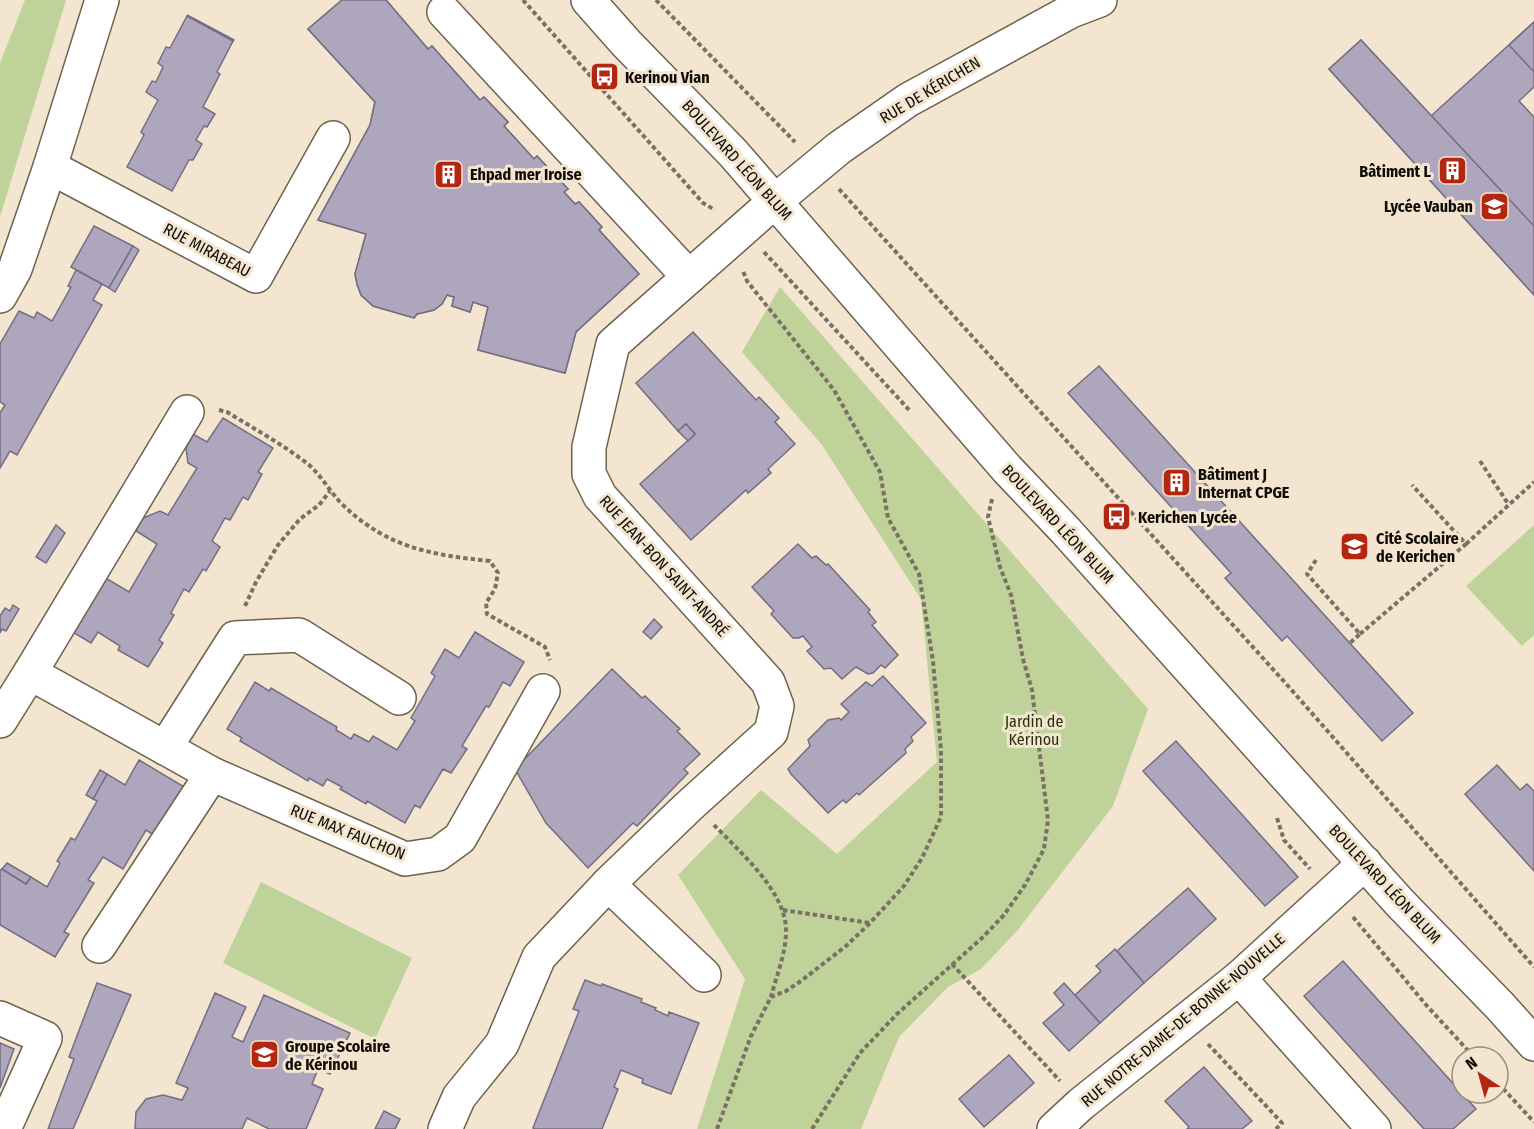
<svg xmlns="http://www.w3.org/2000/svg" width="1534" height="1129" viewBox="0 0 1534 1129" font-family="'Fira Sans Condensed',sans-serif">
  <style>
    .green { fill: #bfd29a }
    .building { fill: #ada6bd; stroke: #746e82; stroke-width: 1.5; fill-rule: evenodd }
    .lines { fill: none; stroke-linecap: round; stroke-linejoin: round }
    .minor-casing { stroke: #6e624f; stroke-width: 36 }
    .major-casing { stroke: #6e624f; stroke-width: 36 }
    .path { stroke: #797163; stroke-width: 4; stroke-dasharray: 4.5 3; stroke-linecap: butt }
    .minor { stroke: #fff; stroke-width: 33 }
    .major { stroke: #fff; stroke-width: 33 }
    .labels { text-anchor: middle; dominant-baseline: central; stroke-width: 6; stroke-linejoin: round; paint-order: stroke }
    .poi-label { font-size: 16px; font-weight: bold; fill: #0f0b05; stroke: #f3e5cf; text-anchor: start }
    .street-label { font-size: 16px; fill: #0f0b05; stroke: #f3e5cf }
    .park-label { font-size: 16px; fill: #27320a; stroke: #f3e5cf }
  </style>
  <rect width="100%" height="100%" fill="#f3e5cf"/>
  <g class="green">
    <polygon points="25,0 66,0 0,217 0,63"/>
    <polygon points="780,287 1148,709 1113,806 1017,931 981,969 948,987 899,1037 861,1129 697,1129 745,979 678,875 761,790 837,854 937,762 921,599 822,445 742,352"/>
    <polygon points="1534,525 1534,635 1522,646 1466,586"/>
    <polygon points="261,882 412,958 375,1039 223,963"/>
  </g>
  <g class="building">
    <path d="M342 0H386L428 49 432 46 480 100 484 97 508 122 504 126 534 159 537 156 568 189 564 192 575 204 579 202 602 227 599 230 639 274 576 332 565 373 478 350 488 307 473 302 470 312 452 306 454 297 447 295 442 304 434 310 417 314 414 318 373 306 361 295 357 284 355 274 366 234 318 220 370 125 375 102 308 29ZM411 223 436 230 429 257 405 251Z"/>
    <polygon points="342,0 386,0 428,49 432,46 480,100 484,97 508,122 504,126 534,159 537,156 568,189 564,192 575,204 579,202 602,227 599,230 639,274 576,332 565,373 478,350 488,307 473,302 470,312 452,306 454,297 447,295 442,304 434,310 417,314 414,318 373,306 361,295 357,284 355,274 366,234 318,220 370,125 375,102 308,29"/>
    <polygon points="187,15 204,24 234,40 233,41"/>
    <polygon points="187,16 233,41 217,72 220,74 203,107 215,114 207,127 204,126 196,140 202,144 193,160 189,160 172,191 127,167 144,135 141,132 158,100 146,92 152,81 156,82 163,67 158,63 166,47 170,48"/>
    <polygon points="1534,22 1534,87 1519,101 1534,117 1534,295 1329,69 1361,40 1431,116"/>
    <polygon points="1534,22 1534,72 1509,45"/>
    <polygon points="1361,40 1534,226 1534,295 1329,69"/>
    <polygon points="94,226 133,246 109,288 71,267"/>
    <polygon points="133,246 139,250 115,292 109,288"/>
    <polygon points="76,270 102,284 93,300 102,305 17,455 10,451 0,468 0,413 5,405 0,402 0,344 19,311 34,318 37,312 52,321 71,287 68,286"/>
    <polygon points="693,332 756,400 759,397 779,418 775,422 795,444 768,469 771,473 748,493 746,490 691,540 640,484 695,434 686,424 678,431 636,383"/>
    <polygon points="1099,366 1413,713 1382,741 1287,636 1282,641 1225,578 1231,573 1068,393"/>
    <polygon points="223,418 273,448 258,472 262,474 248,500 243,497 230,520 225,518 212,541 220,547 206,571 203,569 189,592 184,589 171,613 174,615 159,640 163,643 148,667 118,650 120,646 98,632 91,643 66,628 99,574 129,592 157,544 136,531 143,518 160,511 168,515 197,468 188,463 186,448 193,434 207,442"/>
    <polygon points="686,424 695,434 688,441 678,431"/>
    <polygon points="56,525 65,533 46,563 36,557"/>
    <polygon points="798,544 812,558 816,556 826,565 828,564 870,610 868,612 876,622 872,625 898,655 885,668 881,665 873,673 868,674 856,667 842,679 831,668 824,669 807,651 812,647 803,636 799,638 793,638 771,614 774,611 752,587"/>
    <polygon points="13,605 19,609 6,631 2,629 0,633 0,616 5,608 10,611"/>
    <polygon points="654,619 662,627 651,639 643,632"/>
    <polygon points="475,632 524,662 510,686 503,682 489,707 486,706 462,746 467,749 451,773 443,769 420,808 415,805 405,823 367,801 366,804 340,789 342,787 327,779 323,786 309,778 308,781 240,741 242,738 227,729 255,682 269,691 271,688 337,727 336,730 351,739 354,734 369,742 373,736 397,750 415,721 411,718 435,676 431,673 445,649 459,658"/>
    <polygon points="612,669 642,698 645,696 680,729 677,731 700,754 684,769 688,773 637,826 633,823 588,868 546,823 515,769"/>
    <polygon points="883,676 926,723 911,737 913,741 905,749 906,753 859,795 857,793 846,803 843,800 828,813 791,774 788,769 810,746 808,740 828,720 839,718 841,720 849,712 841,704 866,682 872,686"/>
    <polygon points="1176,741 1298,877 1265,906 1143,771"/>
    <polygon points="139,760 186,788 157,837 146,830 123,869 103,857 88,880 94,883 64,932 69,934 55,957 0,925 0,870 2,869 26,884 31,877 47,887 60,863 57,861 71,838 75,840 97,801 93,799 107,774 125,785"/>
    <polygon points="1497,765 1520,790 1527,784 1534,791 1534,871 1465,794"/>
    <polygon points="100,770 107,774 93,799 86,795"/>
    <polygon points="7,863 31,877 26,884 2,869"/>
    <polygon points="1188,888 1216,919 1144,983 1117,951"/>
    <polygon points="1115,949 1144,983 1100,1023 1075,995 1101,971 1096,966"/>
    <polygon points="1343,961 1476,1109 1453,1129 1424,1129 1304,996"/>
    <polygon points="585,980 601,986 602,984 642,999 641,1002 656,1008 655,1010 668,1016 669,1012 699,1023 671,1094 642,1083 643,1079 621,1070 614,1087 618,1089 602,1129 535,1129 533,1128 579,1011 573,1009"/>
    <polygon points="97,983 131,995 73,1129 48,1129 74,1059 69,1057"/>
    <polygon points="1064,983 1100,1023 1069,1051 1043,1023 1064,1005 1054,993"/>
    <polygon points="215,993 246,1007 232,1037 243,1042 264,995 350,1033 330,1074 318,1069 312,1084 323,1089 306,1129 269,1129 247,1118 242,1129 135,1129 136,1112 146,1099 163,1095 182,1100 188,1088 176,1083"/>
    <polygon points="0,1043 14,1049 0,1088"/>
    <polygon points="1009,1055 1034,1083 984,1127 959,1099"/>
    <polygon points="1204,1067 1252,1121 1242,1129 1187,1129 1189,1127 1165,1101"/>
    <polygon points="384,1111 400,1119 395,1129 375,1129"/>
  </g>
  <g class="lines">
    <defs>
      <g id="minor">
        <polyline points="444,12 689,277"/>
        <polyline points="50,167 256,276 333,138"/>
        <polyline points="0,296 15,269 50,167 102,0"/>
        <polyline points="30,673 187,412"/>
        <polyline points="0,721 30,673 212,774 99,946"/>
        <polyline points="165,748 235,638 299,635 399,698"/>
        <polyline points="212,774 405,859 438,854 460,838 543,691"/>
        <polyline points="608,884 704,975"/>
        <polyline points="1239,978 1374,1129"/>
        <polyline points="0,1018 45,1038 4,1129"/>
        <polyline points="445,1129 459,1097 502,1044 539,957 608,884 688,807 771,732 777,706 768,682 600,496 589,474 589,447 613,344 774,202 839,148 908,100 1071,11 1100,0"/>
        <polyline points="1054,1129 1081,1104 1239,978 1365,863"/>
      </g>
      <polyline id="major" points="588,0 626,43 733,153 1007,469 1065,530 1400,903 1500,1006 1534,1044"/>
    </defs>
    <use href="#minor" class="minor-casing"/>
    <use href="#major" class="major-casing"/>
    <g class="path">
      <polyline points="523,0 703,203 715,210"/>
      <polyline points="656,0 795,142"/>
      <polyline points="839,189 1289,687 1534,967"/>
      <polyline points="764,252 911,412"/>
      <path d="M219 410 227 412C253 428 280 443 304 461 321 473 329 492 344 506 388 548 432 555 490 561L498 573 495 589 486 603 487 614 545 647 550 660"/>
      <polyline points="1480,461 1509,505"/>
      <polyline points="1466,544 1534,482"/>
      <polyline points="1316,560 1307,574 1360,634 1350,643"/>
      <polyline points="245,606 256,582 278,545 300,519 319,505 330,491"/>
      <polyline points="1360,634 1466,544 1412,485"/>
      <polyline points="1277,818 1284,840 1310,869"/>
      <path d="M714 825C740 852 785 891 786 929 787 950 776 977 771 997"/>
      <polyline points="783,910 870,923"/>
      <polyline points="1353,917 1427,1006 1474,1057"/>
      <polyline points="952,964 1060,1081"/>
      <polyline points="1208,1044 1282,1123 1276,1129"/>
      <polyline points="1498,1083 1534,1122"/>
      <polyline points="717,1129 751,1036 771,997 786,991 801,981 846,946 870,923 904,886 922,858 941,817 941,750 933,661 919,574 888,518 880,472 834,390 747,281 743,271"/>
      <polyline points="812,1129 860,1053 897,1014 982,938 1004,915 1025,885 1044,849 1048,820 1032,690 1023,659 1011,595 1000,567 988,517 992,499"/>
    </g>
    <use href="#minor" class="minor"/>
    <use href="#major" class="major"/>
  </g>
  <defs>
    <symbol id="bus-square" viewBox="-11 -11 22 22"><rect x="-9" y="-9" width="18" height="18" rx="4" fill="#b32611" stroke="#f3e5cf"/><path d="M-5-6H5V4H4V6H2V4H-2V6H-4V4H-5ZM-3.5-4V0h7V-4ZM-3.5 1.2v1.5H-2V1.2ZM2 1.2v1.5H3.5V1.2Z" fill="#fff"/></symbol>
    <symbol id="building-square" viewBox="-11 -11 22 22"><rect x="-9" y="-9" width="18" height="18" rx="4" fill="#b32611" stroke="#f3e5cf"/><path d="M-4-6H4V6H1V3H-1V6H-4ZM-2.5-4.3h1.7v1.8h-1.7ZM.8-4.3h1.7v1.8H.8ZM-2.5-1h1.7V.8h-1.7ZM.8-1h1.7V.8H.8Z" fill="#fff"/></symbol>
    <symbol id="school-square" viewBox="-11 -11 22 22"><rect x="-9" y="-9" width="18" height="18" rx="4" fill="#b32611" stroke="#f3e5cf"/><path d="M0-5L7-2L0 1L-7-2ZM-4 1L0 2.5L4 1V4Q0 6-4 4Z" fill="#fff"/></symbol>
  </defs>
  <g fill-rule="evenodd">
    <use href="#bus-square" x="588" y="60" width="33" height="33"/>
    <use href="#building-square" x="1436" y="154" width="33" height="33"/>
    <use href="#building-square" x="432" y="158" width="33" height="33"/>
    <use href="#school-square" x="1478" y="190" width="33" height="33"/>
    <use href="#building-square" x="1160" y="466" width="33" height="33"/>
    <use href="#bus-square" x="1100" y="500" width="33" height="33"/>
    <use href="#school-square" x="1338" y="530" width="33" height="33"/>
    <use href="#school-square" x="248" y="1038" width="33" height="33"/>
  </g>
  <g class="labels">
    <g class="poi-label">
      <text x="625" y="77">Kerinou Vian</text>
      <text x="1431" y="171" text-anchor="end">Bâtiment L</text>
      <text x="470" y="174">Ehpad mer Iroise</text>
      <text x="1473" y="206" text-anchor="end">Lycée Vauban</text>
      <text x="1198" y="474">Bâtiment J<tspan x="1198" dy="18">Internat CPGE</tspan></text>
      <text x="1138" y="517">Kerichen Lycée</text>
      <text x="1376" y="538">Cité Scolaire<tspan x="1376" dy="18">de Kerichen</tspan></text>
      <text x="285" y="1046">Groupe Scolaire<tspan x="285" dy="18">de Kérinou</tspan></text>
    </g>
    <g class="street-label">
      <text transform="translate(930 90) rotate(-31)">RUE DE KÉRICHEN</text>
      <text transform="translate(737 160) rotate(48)">BOULEVARD LÉON BLUM</text>
      <text transform="translate(207 250) rotate(28)">RUE MIRABEAU</text>
      <text transform="translate(1058 524) rotate(47)">BOULEVARD LÉON BLUM</text>
      <text transform="translate(664 566) rotate(48)">RUE JEAN-BON SAINT-ANDRÉ</text>
      <text transform="translate(348 832) rotate(22)">RUE MAX FAUCHON</text>
      <text transform="translate(1385 884) rotate(47)">BOULEVARD LÉON BLUM</text>
      <text transform="translate(1183 1020) rotate(-40)">RUE NOTRE-DAME-DE-BONNE-NOUVELLE</text>
    </g>
    <g class="park-label">
      <text x="1034" y="721">Jardin de<tspan x="1034" dy="18">Kérinou</tspan></text>
    </g>
  </g>
  <g transform="translate(1480 1075) rotate(324)"><circle r="28" fill="#f3e5cf" stroke="#988e7e" stroke-width="1.5"/>
  <path d="M0-4.5L10 22L0 15L-10 22Z" fill="#b32611"/>
  <text y="-9" font-size="16" font-weight="bold" text-anchor="middle" fill="#0f0b05">N</text>
  </g>
</svg>
